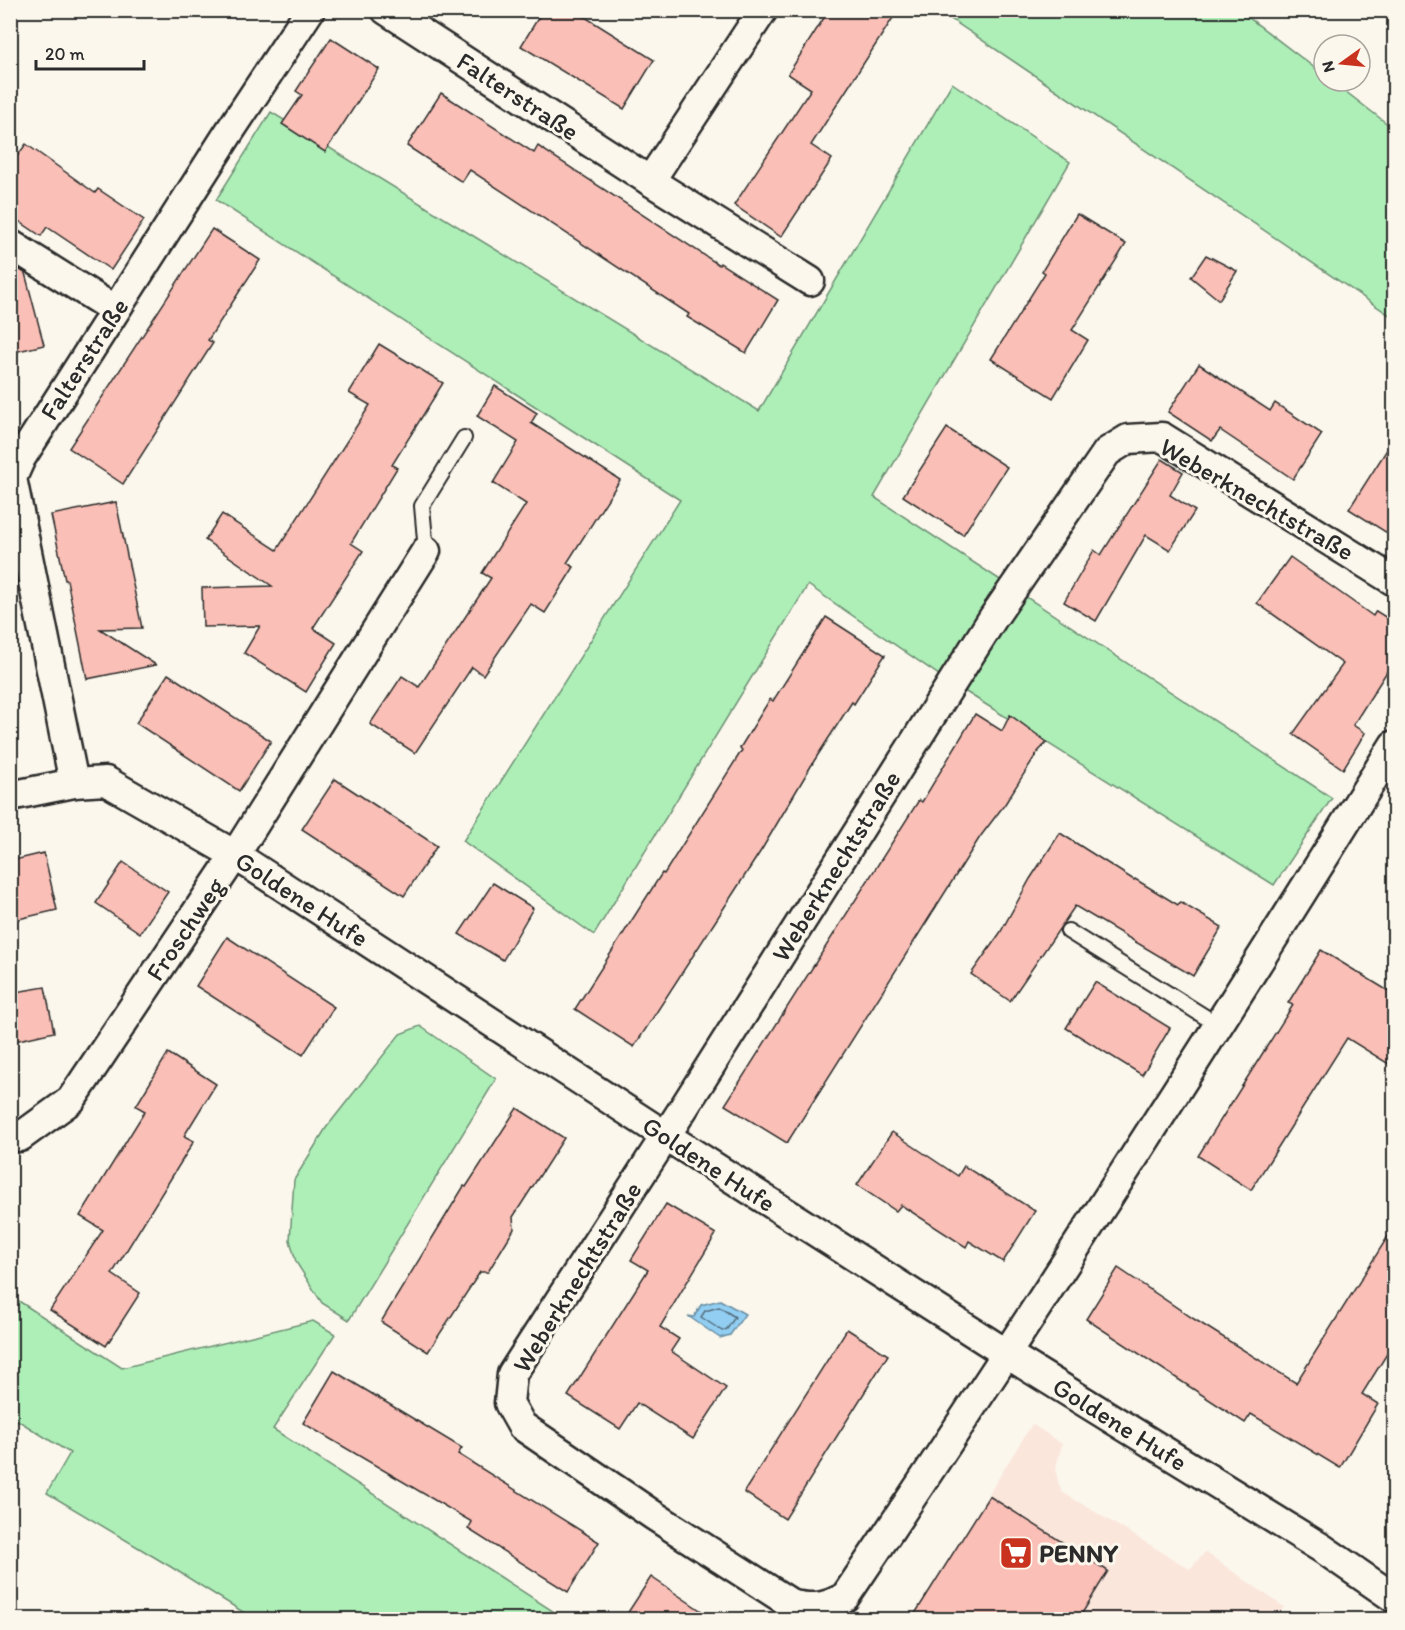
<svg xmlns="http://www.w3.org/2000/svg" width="1405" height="1630" viewBox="0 0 1405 1630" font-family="Itim,sans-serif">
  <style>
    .built { fill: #fbe6dc }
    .green { fill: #aeefb8; stroke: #6c8d72; stroke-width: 1.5 }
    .water { fill: #91cef2; stroke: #688da2; stroke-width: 1.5 }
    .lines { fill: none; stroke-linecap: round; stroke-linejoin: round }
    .shore { stroke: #546c7b; stroke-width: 1.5 }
    .building { fill: #fabfb6; stroke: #2b2b2b; stroke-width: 1.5 }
    .service-casing { stroke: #2b2b2b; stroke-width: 18 }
    .minor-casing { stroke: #2b2b2b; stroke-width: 33 }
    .service { stroke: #fbf7ec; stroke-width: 14 }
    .minor { stroke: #fbf7ec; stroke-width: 28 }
    .labels { text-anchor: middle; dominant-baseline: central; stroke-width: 6; stroke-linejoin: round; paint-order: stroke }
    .street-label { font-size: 26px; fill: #2b2b2b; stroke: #fbf7ec }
    .poi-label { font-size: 26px; font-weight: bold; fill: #2b2b2b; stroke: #fbf7ec; text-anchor: start }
  </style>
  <rect width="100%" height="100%" fill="#fbf7ec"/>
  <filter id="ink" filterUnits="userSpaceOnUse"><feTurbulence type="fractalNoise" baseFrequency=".0167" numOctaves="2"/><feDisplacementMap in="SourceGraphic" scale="12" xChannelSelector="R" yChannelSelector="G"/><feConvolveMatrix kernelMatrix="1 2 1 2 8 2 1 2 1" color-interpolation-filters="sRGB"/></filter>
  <g filter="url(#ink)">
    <polygon class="built" points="1032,1424 1062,1444 1056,1468 1058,1482 1062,1492 1190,1569 1205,1552 1284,1607 1276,1620 911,1620"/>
    <g class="green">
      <polygon points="939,11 1240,11 1324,75 1324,81 1332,81 1394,129 1394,318"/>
      <polygon points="952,83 1070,162 874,497 1332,798 1274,885 942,677 808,585 594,935 463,841 680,500 216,200 271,112 759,411"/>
      <polygon points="420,1026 496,1079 349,1320 322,1303 296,1262 290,1240 294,1180 326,1128 400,1034"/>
      <polygon points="11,1296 122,1368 313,1321 335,1334 273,1429 565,1619 254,1619 171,1567 47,1493 70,1453 11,1416"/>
    </g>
    <polygon class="water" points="720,1300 745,1314 730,1335 720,1338 688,1316 694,1317 701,1305"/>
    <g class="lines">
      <polygon class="shore" points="719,1307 735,1317 727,1329 722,1331 701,1317 705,1311"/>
    </g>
    <g class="building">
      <polygon points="543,10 574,10 654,60 624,109 521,46"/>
      <polygon points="829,10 898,10 811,145 832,159 781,237 734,205 811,89 788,74"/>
      <polygon points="331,38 379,69 325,152 282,124 302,95 296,91"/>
      <polygon points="441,93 534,153 538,146 719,265 720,263 778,300 746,353 687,317 689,314 470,170 462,182 407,146"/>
      <polygon points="26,144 95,193 98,189 144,220 111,270 47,227 41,236 10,215 10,166"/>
      <polygon points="1077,214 1126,244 1072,330 1088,340 1053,398 991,359 1045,273 1042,271"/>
      <polygon points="212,229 260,260 208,340 213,343 123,484 69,448"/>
      <polygon points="1206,255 1237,271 1219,300 1191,277"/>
      <polygon points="10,264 25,273 44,345 10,353"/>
      <polygon points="379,344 443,383 392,465 397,468 351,543 363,551 313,628 336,643 306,692 244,653 260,626 203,627 202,588 272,586 205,540 222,514 277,550 370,405 349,393"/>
      <polygon points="1199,364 1270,411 1275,403 1322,434 1293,479 1220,430 1212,441 1168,412"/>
      <polygon points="495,386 537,413 531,423 620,480 567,563 574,567 545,613 531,604 483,675 472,667 415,753 370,724 402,676 419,687 491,578 482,573 526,504 493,483 518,442 477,416"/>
      <polygon points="947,428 1007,467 963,535 903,496"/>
      <polygon points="1395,437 1395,538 1349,509"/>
      <polygon points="1162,459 1183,472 1170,495 1195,511 1170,550 1146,535 1096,621 1064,602 1094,550 1101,555"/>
      <polygon points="116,502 142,628 100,629 156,665 87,679 67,580 65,580 51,515"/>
      <polygon points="1290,557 1373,616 1376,611 1395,623 1395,659 1353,725 1365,733 1343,769 1293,734 1343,664 1257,603"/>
      <polygon points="826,617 885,655 854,704 852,702 814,761 762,849 634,1047 575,1009 662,873 664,874 742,750 740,748 770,699 773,701"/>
      <polygon points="168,674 271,741 239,791 136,723"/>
      <polygon points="975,714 1002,731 1010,715 1047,742 1037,753 1005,804 980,837 787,1143 725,1105 919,800 922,802"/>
      <polygon points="335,779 437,846 404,896 302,829"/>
      <polygon points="1060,833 1134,880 1135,879 1178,905 1180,902 1222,927 1193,976 1075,906 1010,1001 971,974 1000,933 1030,879"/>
      <polygon points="44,853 57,910 10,921 10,861"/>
      <polygon points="123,862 168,892 140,933 96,903"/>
      <polygon points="493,883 533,908 503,960 459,934"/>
      <polygon points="227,937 334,1007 303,1055 196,986"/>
      <polygon points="1321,950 1395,995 1395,1068 1347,1038 1251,1190 1198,1156 1293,1005 1288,1003"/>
      <polygon points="1095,982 1170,1028 1142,1075 1066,1028"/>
      <polygon points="45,987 54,1032 10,1042 10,993"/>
      <polygon points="168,1053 216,1084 184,1136 194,1141 112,1274 140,1293 106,1346 50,1310 103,1230 80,1216 145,1111 136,1106"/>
      <polygon points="517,1108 564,1138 513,1217 514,1229 488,1272 480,1272 428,1352 381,1322 464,1186 466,1187"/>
      <polygon points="892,1132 958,1176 964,1166 1035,1211 1003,1262 969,1241 966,1247 901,1205 896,1211 857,1185"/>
      <polygon points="666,1204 716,1234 660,1327 679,1339 671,1351 726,1388 693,1439 637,1403 620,1429 568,1396 648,1270 631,1260"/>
      <polygon points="1395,1225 1395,1341 1362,1394 1378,1404 1340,1468 1251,1414 1245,1423 1086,1319 1118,1268 1194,1319 1296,1383"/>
      <polygon points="847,1329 888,1355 785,1519 744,1492"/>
      <polygon points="334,1371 462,1448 458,1454 599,1542 568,1592 468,1529 472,1522 303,1423"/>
      <polygon points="989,1496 1108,1571 1078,1620 911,1620"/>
      <polygon points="651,1577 715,1620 623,1620"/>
    </g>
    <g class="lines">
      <defs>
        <g id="service">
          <polyline points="426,551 422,506 464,438"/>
          <polyline points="1068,931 1218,1025"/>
        </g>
        <g id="minor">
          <polyline points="386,10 650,181 810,281"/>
          <polyline points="650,181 763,10"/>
          <polyline points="10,244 115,310"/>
          <path d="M1394 581 1162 437 1128 439 1107 452 993 618 683 1109 512 1374 509 1403 522 1426 653 1515 793 1605C815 1609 825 1608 845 1597 1034 1316 1216 1032 1394 745"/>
          <polyline points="74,783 12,478 21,458 228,134 310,10"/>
          <polyline points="10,796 74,783 106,781 235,855 666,1136 1007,1354 1323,1549 1394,1598"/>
          <polyline points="20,1137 71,1100 235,855 426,551"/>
        </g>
      </defs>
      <use href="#service" class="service-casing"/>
      <use href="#minor" class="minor-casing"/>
      <use href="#service" class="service"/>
      <use href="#minor" class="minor"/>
    </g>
  </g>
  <defs>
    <symbol id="supermarket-square" viewBox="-11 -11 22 22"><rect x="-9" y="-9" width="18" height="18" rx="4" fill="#c8321e" stroke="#fbf7ec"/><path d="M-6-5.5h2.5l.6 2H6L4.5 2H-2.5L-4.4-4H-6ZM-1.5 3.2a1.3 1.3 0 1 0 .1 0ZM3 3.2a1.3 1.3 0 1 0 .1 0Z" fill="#fff"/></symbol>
  </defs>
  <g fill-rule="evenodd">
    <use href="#supermarket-square" x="997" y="1534" width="38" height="38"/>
  </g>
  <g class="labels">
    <g class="street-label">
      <text transform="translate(518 96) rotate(33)">Falterstraße</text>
      <text transform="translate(84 359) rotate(-57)">Falterstraße</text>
      <text transform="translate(1257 499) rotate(30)">Weberknechtstraße</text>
      <text transform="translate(836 866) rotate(-58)">Weberknechtstraße</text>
      <text transform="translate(302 899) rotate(33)">Goldene Hufe</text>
      <text transform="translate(185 929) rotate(-56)">Froschweg</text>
      <text transform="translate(709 1164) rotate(33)">Goldene Hufe</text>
      <text transform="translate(577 1277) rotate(-58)">Weberknechtstraße</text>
      <text transform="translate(1120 1424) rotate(32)">Goldene Hufe</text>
    </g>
    <g class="poi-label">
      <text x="1039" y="1553">PENNY</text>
    </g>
  </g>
  <rect width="1405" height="1630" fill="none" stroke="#fbf7ec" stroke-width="36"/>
  <rect x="18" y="18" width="1369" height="1594" fill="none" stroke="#2b2b2b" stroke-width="2" filter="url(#ink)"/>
  <g transform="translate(1342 63) rotate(255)"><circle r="28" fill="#fbf7ec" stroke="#a8a59f" stroke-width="1.5"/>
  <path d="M0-4.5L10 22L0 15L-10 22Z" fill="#c8321e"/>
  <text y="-9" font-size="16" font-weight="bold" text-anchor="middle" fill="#2b2b2b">N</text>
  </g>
  <path d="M36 60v9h108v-9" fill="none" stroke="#2b2b2b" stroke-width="3"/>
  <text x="45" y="60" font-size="18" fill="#2b2b2b" stroke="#fbf7ec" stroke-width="4.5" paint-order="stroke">20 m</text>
</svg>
